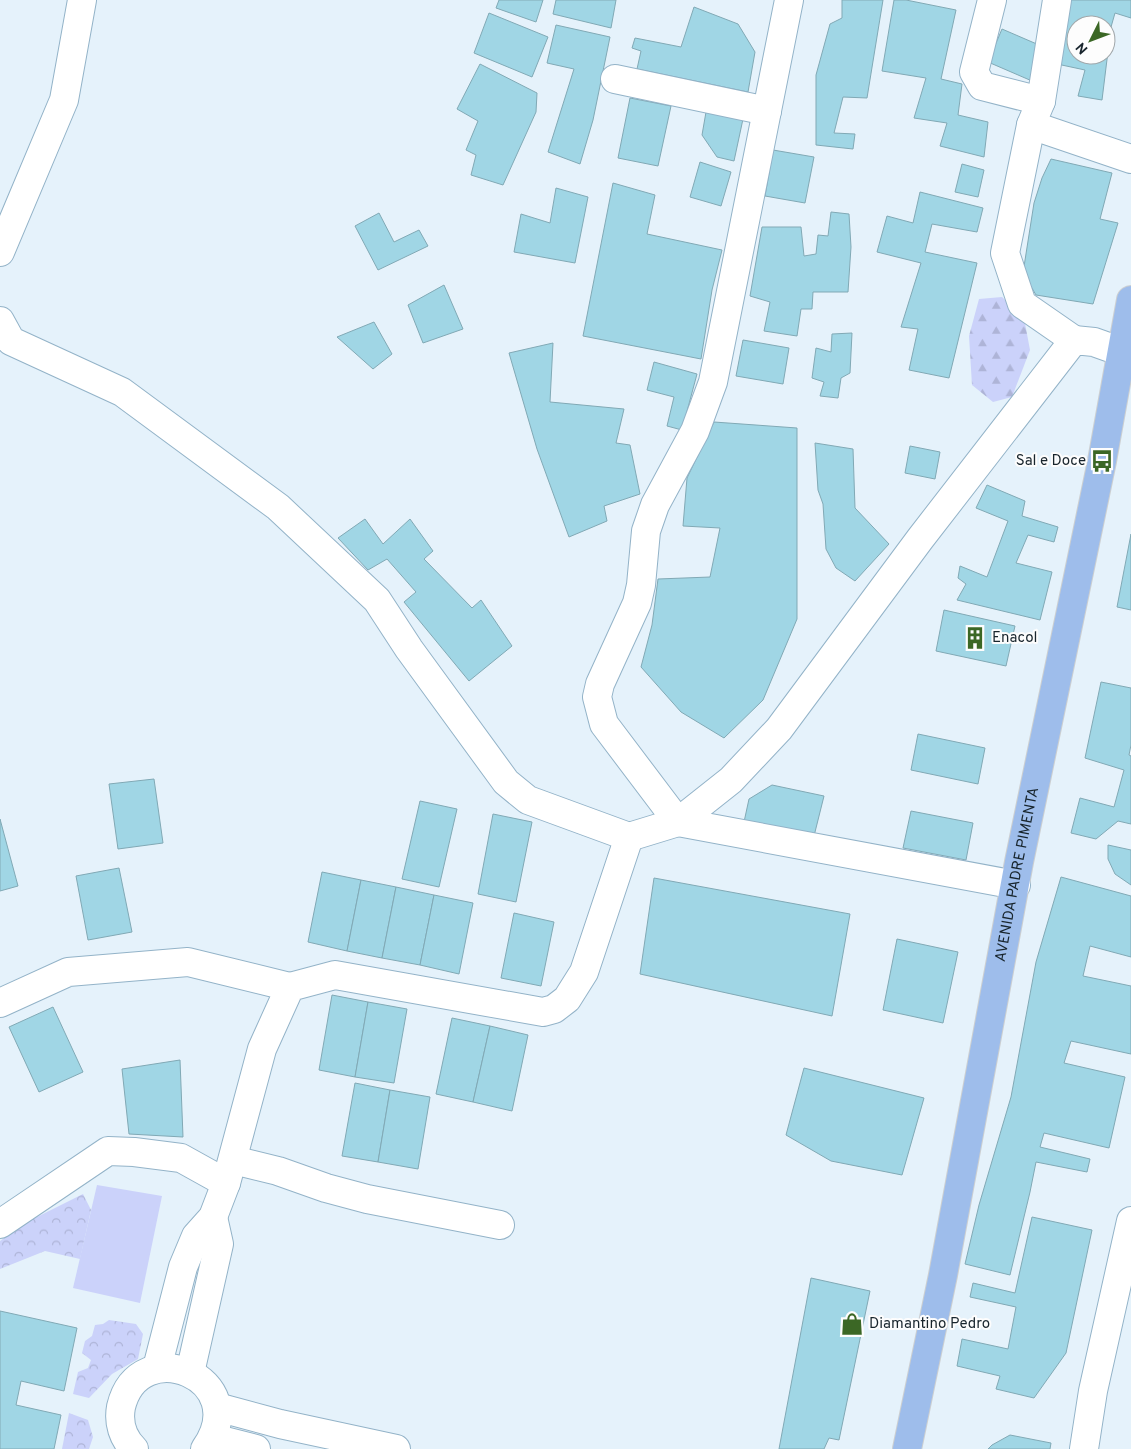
<svg xmlns="http://www.w3.org/2000/svg" width="1131" height="1449" viewBox="0 0 1131 1449" font-family="Overpass,sans-serif">
  <style>
    .forest { fill: url(#forest-firs) }
    .park { fill: url(#park-crowns) }
    .pitch { fill: #cbd2fa }
    .building { fill: #a0d6e5; stroke: #81a9b5; fill-rule: evenodd }
    .lines { fill: none; stroke-linecap: round; stroke-linejoin: round }
    .street-casing { stroke: #93b3c8; stroke-width: 30 }
    .primary-casing { stroke: #cccfd1; stroke-width: 30 }
    .street { stroke: #fff; stroke-width: 28 }
    .primary { stroke: #9ebdeb; stroke-width: 28 }
    .labels { text-anchor: middle; dominant-baseline: central; stroke-width: 4; stroke-linejoin: round; paint-order: stroke }
    .poi-label { font-size: 15px; fill: #18252d; stroke: #fdfdfd; text-anchor: start }
    .street-label { font-size: 15px; fill: #18252d; stroke: #fdfdfd }
  </style>
  <defs>
    <pattern id="forest-firs" width="22" height="20" patternUnits="userSpaceOnUse" patternTransform="scale(1.25)"><rect width="22" height="20" fill="#cbd2fa"/><path d="M5 1l3.5 6h-7zM16 11l3.5 6h-7z" fill="#aeb4d7"/></pattern>
    <pattern id="park-crowns" width="20" height="18" patternUnits="userSpaceOnUse" patternTransform="scale(1.25)"><rect width="20" height="18" fill="#cbd2fa"/><path d="M2 6a3 3 0 1 1 6 0M12 15a3 3 0 1 1 6 0" fill="none" stroke="#aeb4d7"/></pattern>
  </defs>
  <rect width="100%" height="100%" fill="#e5f2fb"/>
  <polygon class="forest" points="1002,297 1024,318 1030,350 1012,397 993,402 972,385 969,336 979,299"/>
  <g class="park">
    <polygon points="83,1194 91,1210 80,1259 45,1251 0,1269 0,1241 29,1221"/>
    <polygon points="109,1320 136,1324 143,1334 138,1359 112,1374 89,1398 73,1394 78,1372 88,1368 91,1360 82,1353 85,1341 92,1336 95,1325 103,1324"/>
    <polygon points="69,1413 88,1420 93,1437 89,1449 62,1449"/>
  </g>
  <polygon class="pitch" points="97,1185 162,1196 140,1303 73,1288"/>
  <g class="building">
    <polygon points="499,0 543,0 536,22 496,8"/>
    <polygon points="556,0 616,0 611,28 553,14"/>
    <polygon points="842,0 883,0 867,98 843,97 834,133 855,134 853,149 816,145 816,75 830,24 842,18"/>
    <polygon points="894,0 906,0 956,10 941,79 962,84 958,115 988,122 984,157 940,146 947,123 914,118 926,78 882,71"/>
    <path d="M1066 0H1131V18L1115 13 1111 27 1102 100 1078 96 1085 70 1057 64ZM1076 25H1106V55H1076Z"/>
    <polygon points="694,7 738,24 755,52 748,92 637,69 641,51 632,48 635,38 681,47"/>
    <polygon points="489,13 548,37 532,77 474,53"/>
    <polygon points="556,25 610,37 593,120 580,164 548,152 574,69 547,63"/>
    <polygon points="1002,29 1046,48 1032,81 988,62"/>
    <polygon points="480,64 537,93 536,112 503,185 471,175 476,155 466,150 478,121 457,109"/>
    <polygon points="630,98 671,106 658,166 618,158"/>
    <polygon points="706,112 743,119 734,161 717,157 702,135"/>
    <polygon points="773,150 814,157 805,203 765,196"/>
    <polygon points="1051,159 1112,173 1100,219 1118,223 1093,304 1036,295 1023,273 1034,203 1042,178"/>
    <polygon points="700,162 731,172 721,206 690,197"/>
    <polygon points="962,164 984,170 978,197 955,192"/>
    <polygon points="613,183 655,195 647,234 722,250 712,290 701,359 583,336"/>
    <polygon points="556,188 588,197 575,263 514,252 521,214 550,223"/>
    <polygon points="920,192 983,208 977,232 932,224 925,252 977,263 949,378 909,370 918,329 901,327 921,263 877,252 887,216 913,223"/>
    <polygon points="831,212 849,214 851,247 848,292 813,292 812,309 801,309 797,336 764,331 770,302 750,296 762,227 801,227 804,256 816,254 818,235 828,236"/>
    <polygon points="379,213 394,242 419,230 428,246 378,270 355,226"/>
    <polygon points="444,285 463,329 423,343 408,305"/>
    <polygon points="374,322 392,354 373,369 337,337"/>
    <polygon points="852,333 850,373 841,378 838,398 820,396 824,382 812,378 816,348 831,352 832,334"/>
    <polygon points="743,340 789,348 783,384 736,376"/>
    <polygon points="553,343 550,402 624,409 616,443 630,445 640,494 604,506 607,521 569,537 537,449 509,353"/>
    <polygon points="654,362 697,374 682,430 667,426 674,397 647,390"/>
    <polygon points="714,422 797,428 797,619 763,700 724,738 681,712 641,667 652,625 658,579 710,577 720,528 683,526 687,478"/>
    <polygon points="815,443 853,449 855,508 889,544 855,581 836,568 826,549 823,504 818,490"/>
    <polygon points="910,446 940,452 935,479 905,473"/>
    <polygon points="987,485 1025,501 1022,516 1058,527 1054,542 1028,535 1016,563 1052,572 1040,620 957,600 966,584 958,578 960,566 987,577 1008,521 976,508"/>
    <polygon points="365,519 383,544 410,519 433,551 424,559 472,608 481,600 512,646 469,681 404,602 416,592 387,559 368,570 338,538"/>
    <polygon points="1131,534 1131,610 1117,607"/>
    <polygon points="944,610 1015,626 1006,666 936,651"/>
    <polygon points="1101,682 1131,688 1131,745 1129,755 1131,756 1131,824 1118,821 1096,839 1071,833 1080,798 1114,807 1124,770 1085,758"/>
    <polygon points="918,734 985,748 978,784 911,770"/>
    <polygon points="154,779 163,843 118,849 109,784"/>
    <polygon points="772,785 824,796 814,836 744,822 749,799"/>
    <polygon points="420,801 457,809 439,887 402,879"/>
    <polygon points="911,811 973,823 966,860 903,848"/>
    <polygon points="493,814 532,822 516,902 478,894"/>
    <polygon points="0,819 18,886 0,891"/>
    <polygon points="1108,845 1131,850 1131,885 1115,874 1108,859"/>
    <polygon points="119,868 132,932 88,940 76,876"/>
    <polygon points="322,872 361,880 347,951 308,942"/>
    <polygon points="1061,877 1131,896 1131,957 1090,946 1083,976 1131,986 1131,1054 1071,1041 1064,1063 1125,1077 1109,1148 1044,1133 1040,1147 1090,1159 1087,1172 1036,1162 1030,1192 1010,1275 965,1264 979,1205 1011,1097 1036,962"/>
    <polygon points="654,878 850,914 832,1016 640,974"/>
    <polygon points="361,880 396,887 382,958 347,951"/>
    <polygon points="396,887 434,895 420,965 382,958"/>
    <polygon points="434,895 473,903 459,974 420,965"/>
    <polygon points="514,913 554,922 541,986 501,978"/>
    <polygon points="897,939 958,952 943,1023 883,1010"/>
    <polygon points="332,995 368,1002 355,1077 319,1070"/>
    <polygon points="368,1002 407,1009 394,1083 355,1077"/>
    <polygon points="53,1007 83,1072 39,1092 9,1027"/>
    <polygon points="452,1018 490,1026 473,1102 436,1094"/>
    <polygon points="490,1026 528,1035 512,1111 473,1102"/>
    <polygon points="180,1060 183,1137 129,1134 122,1069"/>
    <polygon points="804,1068 924,1098 902,1175 831,1161 786,1135"/>
    <polygon points="355,1083 390,1090 378,1162 342,1156"/>
    <polygon points="390,1090 430,1097 418,1169 378,1162"/>
    <polygon points="1032,1217 1092,1230 1066,1353 1034,1398 996,1389 1000,1376 957,1366 962,1339 1008,1349 1016,1307 970,1297 973,1283 1015,1293"/>
    <polygon points="811,1278 870,1291 839,1440 829,1438 824,1449 779,1449"/>
    <polygon points="0,1311 77,1328 64,1391 21,1381 16,1405 61,1415 54,1449 0,1449"/>
    <polygon points="1010,1435 1051,1443 1050,1449 988,1449 992,1445"/>
  </g>
  <g class="lines">
    <defs>
      <g id="street">
        <polyline points="789,0 713,382 695,431 655,505 646,531 641,585 637,603 600,684 597,697 604,724 678,822 1016,885"/>
        <polyline points="992,0 974,72 982,86 1041,101"/>
        <polyline points="1057,0 1041,101 1031,125 1131,159"/>
        <polyline points="615,79 767,111"/>
        <polyline points="1031,125 1005,253 1022,304 1074,340"/>
        <polyline points="0,252 64,100 82,0"/>
        <polyline points="0,321 11,341 122,392 278,507 377,600 409,649 506,782 528,800 629,837 678,822 731,780 779,729 920,539 1074,340 1094,342 1122,352"/>
        <polyline points="0,1003 68,972 188,962 290,987"/>
        <polyline points="233,1160 278,1171 326,1188 367,1199 500,1225"/>
        <polyline points="226,1183 262,1049 290,987 335,975 543,1012 554,1009 567,999 584,972 629,837"/>
        <polyline points="0,1224 108,1151 134,1152 181,1158 226,1183 213,1217 196,1236 183,1267 157,1368"/>
        <polyline points="190,1373 219,1244 213,1217"/>
        <polyline points="217,1407 280,1424 396,1449"/>
        <polyline points="213,1438 256,1449"/>
        <path d="M134 1449C123 1438 118 1423 121 1407 139 1331 255 1378 205 1449"/>
        <polyline points="1084,1449 1093,1391 1131,1221"/>
      </g>
      <g id="primary">
        <path id="s1" d="M907 1449 943 1275 1019 862 1102 461 1131 300"/>
      </g>
    </defs>
    <use href="#street" class="street-casing"/>
    <use href="#primary" class="primary-casing"/>
    <use href="#street" class="street"/>
    <use href="#primary" class="primary"/>
  </g>
  <defs>
    <symbol id="bus-bare" viewBox="-9 -9 18 18"><path d="M-5-6H5V4H4V6H2V4H-2V6H-4V4H-5ZM-3.5-4V0h7V-4ZM-3.5 1.2v1.5H-2V1.2ZM2 1.2v1.5H3.5V1.2Z" fill="#3b6725" stroke="#fdfdfd" stroke-width="2.5" paint-order="stroke"/></symbol>
    <symbol id="building-bare" viewBox="-9 -9 18 18"><path d="M-4-6H4V6H1V3H-1V6H-4ZM-2.5-4.3h1.7v1.8h-1.7ZM.8-4.3h1.7v1.8H.8ZM-2.5-1h1.7V.8h-1.7ZM.8-1h1.7V.8H.8Z" fill="#3b6725" stroke="#fdfdfd" stroke-width="2.5" paint-order="stroke"/></symbol>
    <symbol id="shop-bare" viewBox="-9 -9 18 18"><path d="M-5-2.5h2.3a2.7 3.5 0 0 1 5.4 0H5L5.5 6h-11ZM-1.5-2.5h3a1.5 2.3 0 0 0-3 0Z" fill="#3b6725" stroke="#fdfdfd" stroke-width="2.5" paint-order="stroke"/></symbol>
  </defs>
  <g fill-rule="evenodd">
    <use href="#bus-bare" x="1086" y="445" width="32" height="32"/>
    <use href="#building-bare" x="959" y="622" width="32" height="32"/>
    <use href="#shop-bare" x="836" y="1308" width="32" height="32"/>
  </g>
  <g class="labels">
    <g class="poi-label">
      <text x="1086" y="461" text-anchor="end">Sal e Doce</text>
      <text x="992" y="638">Enacol</text>
      <text x="869" y="1324">Diamantino Pedro</text>
    </g>
    <g class="street-label">
      <text stroke="none"><textPath href="#s1" startOffset="585">AVENIDA PADRE PIMENTA</textPath></text>
    </g>
  </g>
  <g transform="translate(1091 40) rotate(228)"><circle r="24" fill="#fdfdfd" stroke="#a1a7aa"/>
  <path d="M0-4L9 19L0 12L-9 19Z" fill="#3b6725"/>
  <text y="-8" font-size="14" font-weight="bold" text-anchor="middle" fill="#18252d">N</text>
  </g>
</svg>
